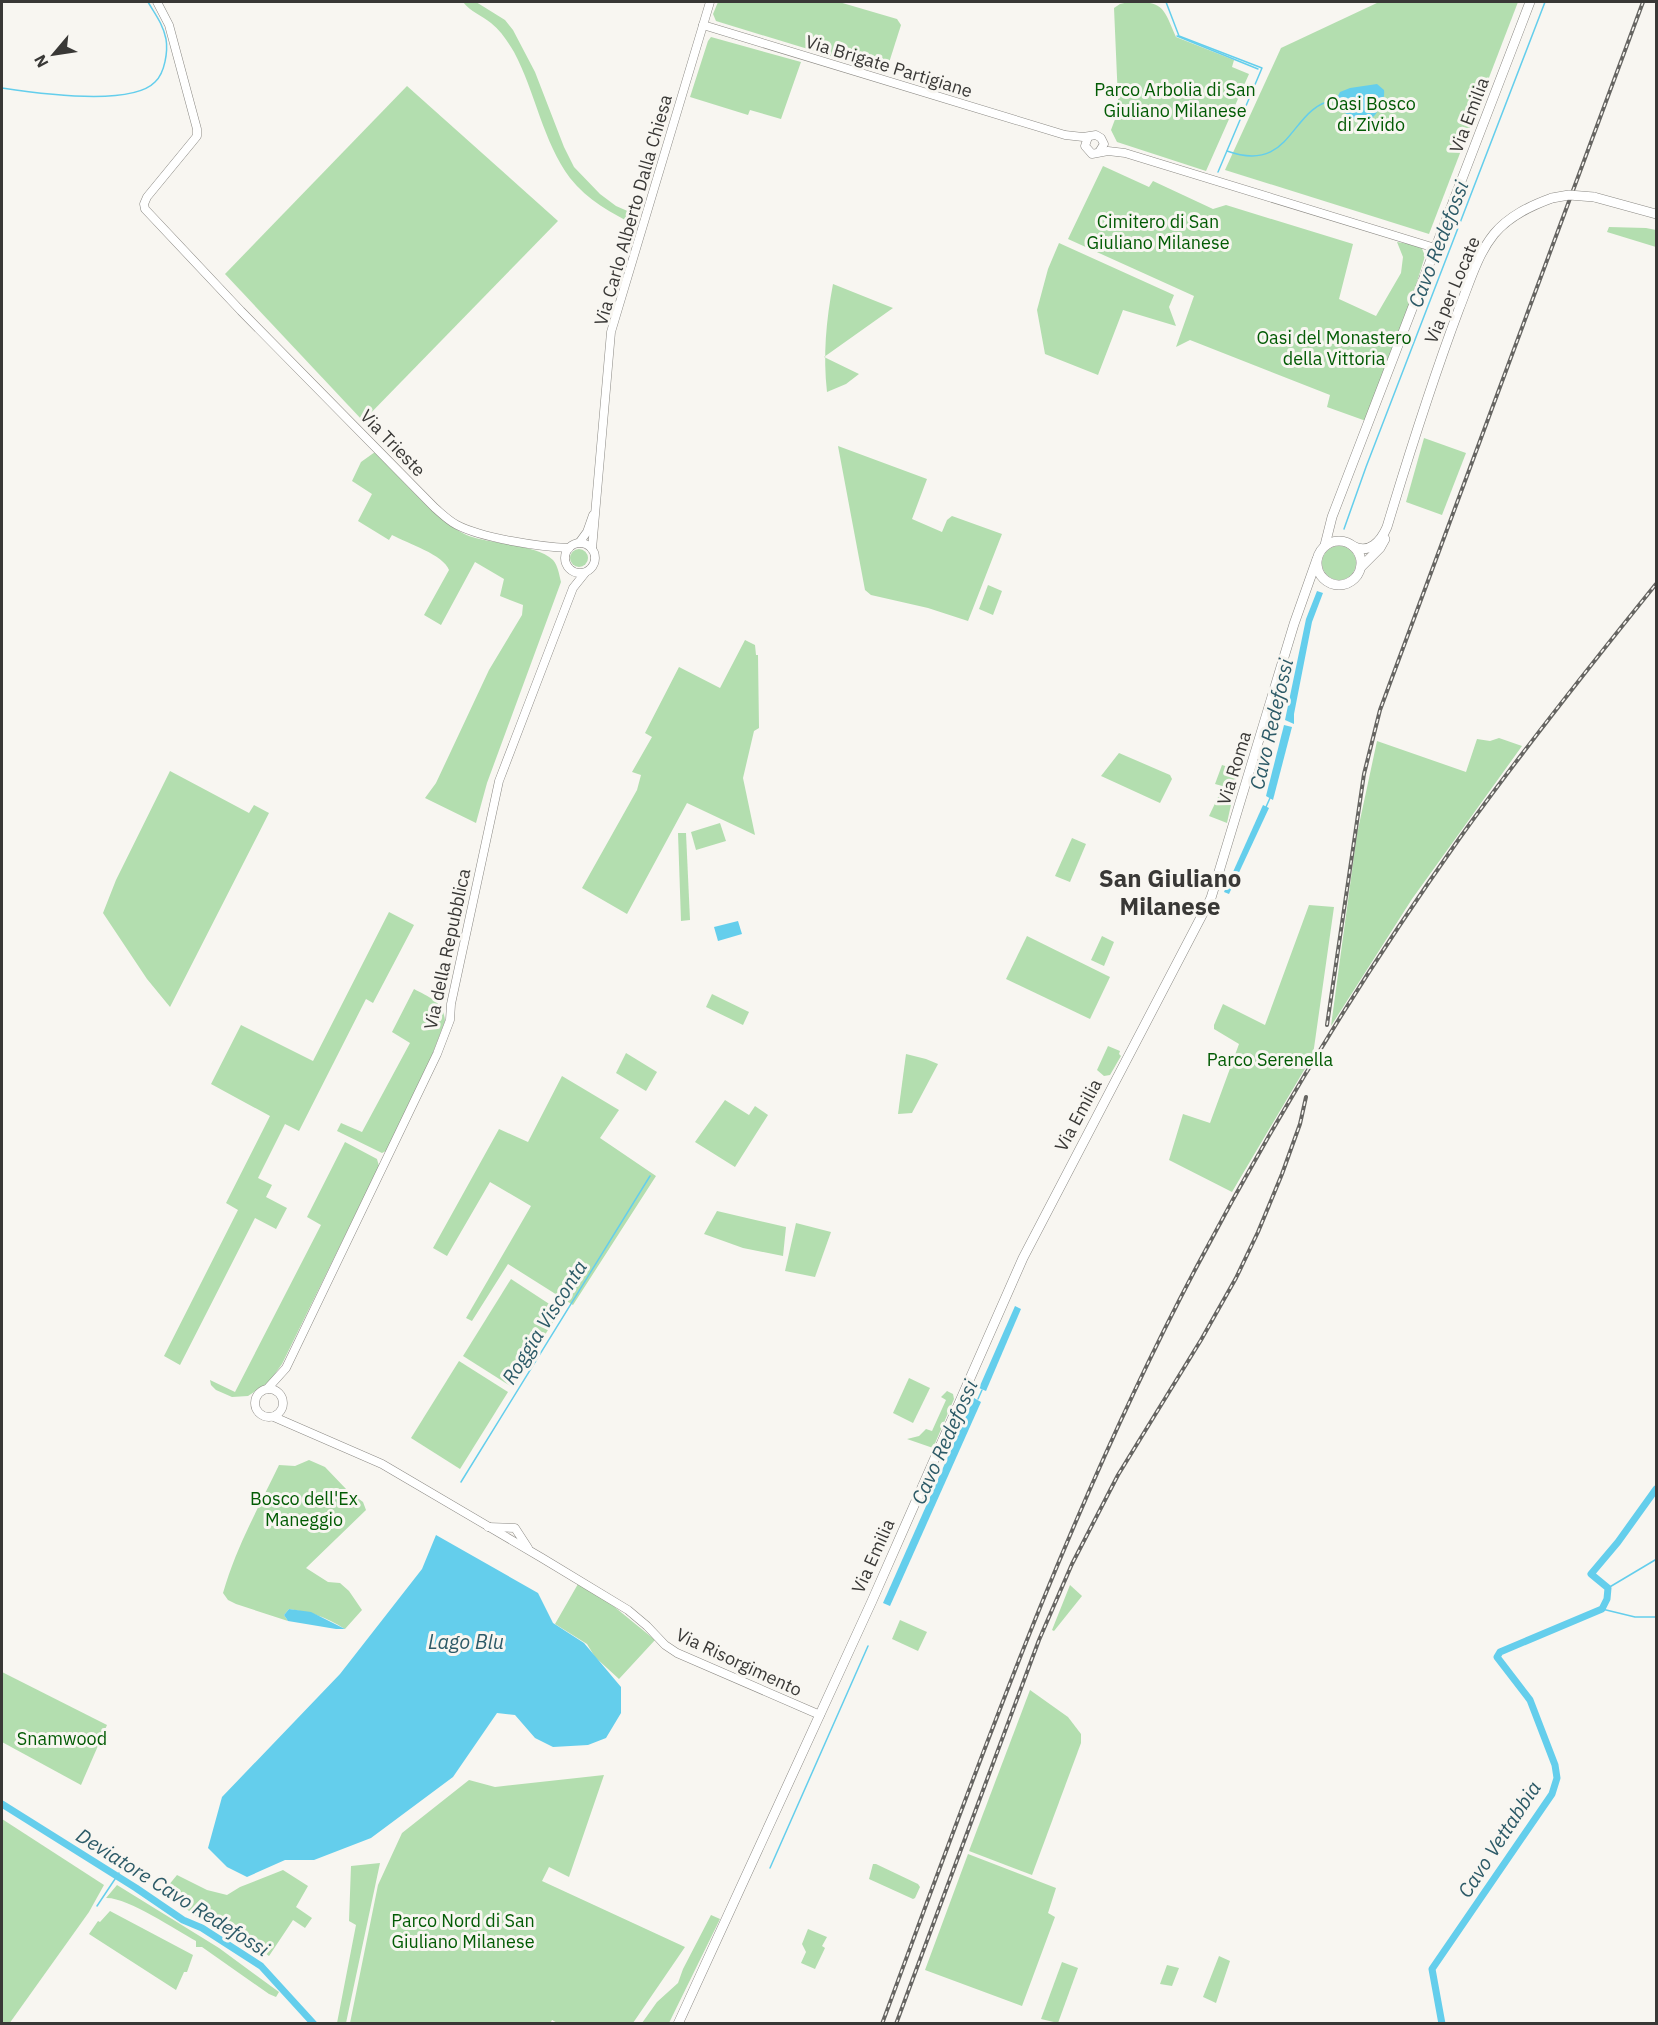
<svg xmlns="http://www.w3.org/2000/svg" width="1658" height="2025" viewBox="0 0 1658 2025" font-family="'IBM Plex Sans',sans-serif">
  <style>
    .green { fill: #b3deaf }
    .water { fill: #64ceec }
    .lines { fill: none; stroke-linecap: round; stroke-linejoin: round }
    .stream { stroke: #64ceec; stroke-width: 1.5 }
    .canal { stroke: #64ceec; stroke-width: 7 }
    .minor-casing { stroke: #8c8a85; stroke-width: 9 }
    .major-casing { stroke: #8c8a85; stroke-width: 10 }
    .minor { stroke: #fff; stroke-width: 8 }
    .major { stroke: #fff; stroke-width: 9 }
    .rail-casing { stroke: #666562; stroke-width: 4 }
    .rail { stroke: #f8f6f1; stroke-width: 1.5; stroke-dasharray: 4.5; stroke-linecap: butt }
    .major-bridge-casing { stroke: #8c8a85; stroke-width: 10; stroke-linecap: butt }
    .major-bridge { stroke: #fff; stroke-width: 9 }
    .labels { text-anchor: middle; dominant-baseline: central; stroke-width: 6; stroke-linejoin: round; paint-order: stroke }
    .street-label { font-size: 18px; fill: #393836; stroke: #f8f6f1 }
    .park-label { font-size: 18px; fill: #025b04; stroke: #f8f6f1 }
    .water-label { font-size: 20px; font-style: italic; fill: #2c5a67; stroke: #f8f6f1 }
    .district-label { font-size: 24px; font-weight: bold; fill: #393836; stroke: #f8f6f1 }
  </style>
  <rect width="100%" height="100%" fill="#f8f6f1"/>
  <g class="green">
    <path d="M463 2H476L505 20 513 30 535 72 564 147 574 167 600 194 616 206 639 216 636 226C612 213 587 200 570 178 543 142 535 91 514 52 508 42 501 31 491 23 481 15 471 12 463 2Z"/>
    <polygon points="718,2 839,2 897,19 901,25 887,69 880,71 716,21 713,14"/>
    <path d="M1129 2C1164 1 1163 7 1176 37L1234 60 1232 67 1249 74 1206 171 1117 142 1111 130 1117 114 1118 100 1114 8 1120 4Z"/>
    <polygon points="1379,2 1518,2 1429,234 1225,170 1281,48"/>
    <polygon points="711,37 801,62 781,119 750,110 748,115 690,97 708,41"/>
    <polygon points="407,86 558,221 363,421 225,274"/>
    <polygon points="1103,166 1149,187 1153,181 1213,209 1226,205 1353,244 1339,299 1376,316 1401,273 1403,257 1397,242 1421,246 1425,256 1416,285 1366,421 1327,407 1330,395 1190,340 1176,347 1194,296 1068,239"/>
    <polygon points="1609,227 1646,228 1656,230 1656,247 1607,232"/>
    <polygon points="1059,243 1174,295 1169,307 1176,326 1123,310 1098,375 1045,354 1037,310 1048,269"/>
    <path d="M833 284 893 308 824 357 859 374 846 384 827 392C823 355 826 321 833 284Z"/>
    <polygon points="1424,438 1466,453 1442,515 1406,502"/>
    <polygon points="838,446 927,479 912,519 942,532 947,520 952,516 1002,534 968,621 928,608 871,595 865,590"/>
    <path d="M375 452C398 475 440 525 469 536 490 544 537 544 553 560 558 566 559 574 561 582L487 783 476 823 425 798 436 783 489 670 522 615 523 605 500 596 504 579 475 562 441 625 424 615 449 570C444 555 407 543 392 535L389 540 358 521 372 494 352 481 361 462Z"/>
    <circle cx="1339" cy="563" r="17"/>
    <circle cx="579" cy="558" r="9"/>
    <polygon points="988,585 1002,591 993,615 979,609"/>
    <polygon points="745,640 755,645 756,655 758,655 759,728 754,731 743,778 755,835 687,803 627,914 582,888 637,790 641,775 632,772 652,737 645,733 679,667 720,688"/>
    <polygon points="1499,738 1522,746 1412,899 1331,1026 1357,834 1377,741 1466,772 1477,739 1490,741"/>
    <polygon points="1119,753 1170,775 1172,779 1160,803 1101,776"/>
    <polygon points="1222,765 1238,770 1233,789 1215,784"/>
    <polygon points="170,771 249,813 254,805 269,813 170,1007 147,979 103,913 116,880"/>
    <polygon points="1220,793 1231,796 1232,800 1227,823 1209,816"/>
    <polygon points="720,823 726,841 696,850 691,832"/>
    <polygon points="678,833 686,833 690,920 681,921"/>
    <polygon points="1072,838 1086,844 1070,882 1055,876"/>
    <polygon points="1309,905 1334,907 1313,1055 1232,1192 1169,1160 1183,1114 1210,1123 1239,1044 1214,1029 1214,1025 1223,1004 1265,1025"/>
    <polygon points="389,912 414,925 373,1003 366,999 299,1131 285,1124 258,1178 272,1185 266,1197 287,1208 276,1229 255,1218 180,1365 164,1356 238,1210 226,1203 270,1116 211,1084 241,1025 313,1061"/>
    <polygon points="1027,936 1110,977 1090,1019 1006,979"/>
    <polygon points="1102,936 1114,942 1104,966 1091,960"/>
    <path d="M414 989C429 997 444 1002 445 1021L432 1055 386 1151 382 1153 337 1131 341 1123 362 1132 410 1043 392 1032Z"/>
    <polygon points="712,994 749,1012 743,1025 706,1007"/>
    <polygon points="1108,1046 1120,1051 1119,1054 1121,1056 1110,1075 1104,1076 1097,1070"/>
    <polygon points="626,1053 657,1072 646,1091 616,1073"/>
    <polygon points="906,1054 926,1059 938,1064 912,1113 898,1114"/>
    <polygon points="562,1076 619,1110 600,1138 656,1176 573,1305 508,1264 472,1321 466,1318 531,1206 490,1182 447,1256 433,1248 499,1129 528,1142"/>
    <polygon points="725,1100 749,1115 755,1106 768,1115 735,1167 695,1142"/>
    <polygon points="345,1142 377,1159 379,1166 282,1364 269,1382 248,1396 232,1397 216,1390 211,1385 210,1380 235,1392 321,1225 307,1217"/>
    <polygon points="717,1211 786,1227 783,1256 743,1248 704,1234"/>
    <polygon points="796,1223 831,1232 815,1277 785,1271"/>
    <polygon points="511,1279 560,1311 512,1387 463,1356"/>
    <polygon points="459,1361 508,1392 460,1469 411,1438"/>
    <polygon points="909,1378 930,1388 913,1423 893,1413"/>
    <polygon points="947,1391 953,1394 954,1399 933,1448 907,1439 919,1436 926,1429 932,1431 946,1400 941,1397"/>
    <path d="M309 1460 325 1467 347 1490 363 1502 366 1510 306 1568 328 1582 340 1583 349 1591 362 1610 345 1629C324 1616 313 1613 289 1609L284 1615 288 1621 236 1604 228 1600 223 1593C237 1545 258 1509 279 1465L295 1466Z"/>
    <polygon points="578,1584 606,1600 655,1640 619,1679 595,1657 587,1644 555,1624"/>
    <polygon points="1070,1585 1082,1596 1054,1631 1052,1630"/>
    <polygon points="900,1620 927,1632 918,1651 892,1639"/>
    <polygon points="2,1672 107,1725 81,1785 2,1742"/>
    <polygon points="1030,1690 1068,1717 1081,1734 1081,1743 1032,1875 969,1851"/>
    <polygon points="604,1775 569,1877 549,1867 542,1881 685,1947 633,2023 559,2024 552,2020 550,2024 350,2023 378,1885 402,1833 469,1780 495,1787"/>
    <polygon points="2,1819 104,1885 89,1912 9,2024 2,2023"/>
    <polygon points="968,1854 1056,1888 1048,1913 1055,1917 1022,2006 925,1970"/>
    <polygon points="380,1863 346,2023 337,2023 356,1925 349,1921 351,1866"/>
    <polygon points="873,1864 876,1864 918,1884 920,1887 915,1898 913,1899 869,1879"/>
    <polygon points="283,1870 308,1886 296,1907 312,1918 305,1928 293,1920 269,1956 241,1935 236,1940 196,1916 163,1892 177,1875 207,1890 227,1895 240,1887"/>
    <path d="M117 1885 219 1948 279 1992 276 1997 269 1994 202 1947H196V1941C176 1930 127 1897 106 1898Z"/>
    <polygon points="110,1911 193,1955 187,1972 184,1972 176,1990 89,1934 98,1921 100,1922"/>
    <polygon points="711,1915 720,1919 669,2023 642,2023 657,2002 678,1983 683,1969"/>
    <polygon points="808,1929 827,1937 822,1946 825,1948 815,1969 801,1963 806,1952 802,1944"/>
    <polygon points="1219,1956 1230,1961 1216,2003 1203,1997"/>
    <polygon points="1062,1962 1078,1968 1058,2023 1041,2019"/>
    <polygon points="1167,1965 1179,1968 1172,1986 1160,1984"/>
  </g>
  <g class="water">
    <path d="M1377 84 1384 90C1385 97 1382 102 1379 108 1369 132 1346 118 1335 102L1340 92 1350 88Z"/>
    <polygon points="1317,591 1323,593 1312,622 1294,714 1294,724 1285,720 1306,619"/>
    <polygon points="1284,725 1292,727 1273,800 1266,796"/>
    <polygon points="1263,805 1269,808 1229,894 1224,892"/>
    <polygon points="738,921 742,934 718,941 714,927"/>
    <polygon points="1015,1306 1021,1309 986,1391 979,1388"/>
    <polygon points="974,1398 981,1402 890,1606 883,1603"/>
    <polygon points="436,1535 538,1593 553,1623 584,1643 621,1687 621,1713 606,1738 588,1745 553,1747 535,1738 515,1715 497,1713 453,1777 371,1838 314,1860 285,1860 247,1877 227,1867 208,1848 222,1797 340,1674 422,1569"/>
    <polygon points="289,1609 311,1612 345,1629 336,1629 288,1621 284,1615"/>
  </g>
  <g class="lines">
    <g class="stream">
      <polyline points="1166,2 1179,36 1262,68 1218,172"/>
      <polyline points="1177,36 1258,69"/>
      <path d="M2 88C35 93 131 107 155 82 165 73 168 51 166 39 163 24 155 14 148 2"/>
      <path d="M1227 151C1294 175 1289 105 1336 100"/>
      <polyline points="1344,529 1366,467 1545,2"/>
      <polyline points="1266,807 1270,798"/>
      <polyline points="978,1399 982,1390"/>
      <polyline points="461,1482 650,1176"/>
      <polyline points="1608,1588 1655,1560"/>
      <polyline points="1602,1609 1635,1617 1656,1617"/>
      <polyline points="770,1868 868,1646"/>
      <polyline points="97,1906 119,1873"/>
    </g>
    <g class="canal">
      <polyline points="2,1804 136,1888 183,1920 202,1928 261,1966 314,2024"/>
      <polyline points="1442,2024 1432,1969 1552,1794 1557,1778 1555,1765 1530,1700 1497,1657 1500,1652 1602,1609 1607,1599 1608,1588 1591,1574 1618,1542 1656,1489"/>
    </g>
    <defs>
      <g id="minor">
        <path d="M157 2 169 25 197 129V136L193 141 147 197 144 204 145 209 241 311 435 508C442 514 449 521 457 525 482 538 540 547 569 548"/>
        <polyline points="703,25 1065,135 1083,137 1096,135 1101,138 1104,144 1099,152"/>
        <polyline points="1088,137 1085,146 1092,154 1108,151 1125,153 1435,248"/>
        <circle cx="580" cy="558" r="15"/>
        <polyline points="579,543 587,532 593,515"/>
        <polyline points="592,549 611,332 710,2"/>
        <circle cx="269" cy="1403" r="14"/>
        <polyline points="267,1389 286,1368 437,1054 450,1020 451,1004 499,781 573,588 585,573"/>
        <polyline points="274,1417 382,1464 542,1558 628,1610 647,1626 665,1645 677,1653 820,1715"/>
        <polyline points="488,1527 515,1528 528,1548"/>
      </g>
      <g id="major">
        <polyline points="1594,197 1656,214"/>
        <circle cx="1339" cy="563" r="22"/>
        <polyline points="1325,545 1332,517 1530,2"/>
        <path d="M1353 546C1369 555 1381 541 1387 527 1409 454 1432 381 1459 309 1469 284 1477 255 1494 234 1509 216 1530 206 1552 198"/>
        <polyline points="1361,567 1380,548 1385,539"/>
        <polyline points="678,2024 872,1601 1023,1258 1211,898 1294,624 1317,559"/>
      </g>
    </defs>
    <use href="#minor" class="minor-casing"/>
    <use href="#major" class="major-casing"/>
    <use href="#minor" class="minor"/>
    <use href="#major" class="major"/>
    <defs>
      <g id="rail">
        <polyline points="1327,1025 1364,774 1380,710 1643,2"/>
        <path d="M882 2024C977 1768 1068 1510 1196 1268 1274 1120 1362 976 1459 839 1522 751 1589 667 1656 584"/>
        <polyline points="896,2024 1039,1640 1072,1564 1118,1475 1201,1340 1236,1278 1258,1232 1282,1174 1300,1124 1306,1097"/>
      </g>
    </defs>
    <use href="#rail" class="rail-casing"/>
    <use href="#rail" class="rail"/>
    <defs>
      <polyline id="major-bridge" points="1552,198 1569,195 1594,197"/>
    </defs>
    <use href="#major-bridge" class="major-bridge-casing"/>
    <use href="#major-bridge" class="major-bridge"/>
  </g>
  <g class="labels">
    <g class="street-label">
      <text transform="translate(889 66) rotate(17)">Via Brigate Partigiane</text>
      <text transform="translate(1469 115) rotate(-69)">Via Emilia</text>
      <text transform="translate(633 210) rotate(-74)">Via Carlo Alberto Dalla Chiesa</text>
      <text transform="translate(1452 290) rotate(-67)">Via per Locate</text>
      <text transform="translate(393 443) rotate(46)">Via Trieste</text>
      <text transform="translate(1234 768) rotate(-73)">Via Roma</text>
      <text transform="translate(447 949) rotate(-78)">Via della Repubblica</text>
      <text transform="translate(1078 1115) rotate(-62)">Via Emilia</text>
      <text transform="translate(873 1556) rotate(-66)">Via Emilia</text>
      <text transform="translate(739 1662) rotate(25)">Via Risorgimento</text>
    </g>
    <g class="park-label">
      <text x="1175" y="89">Parco Arbolia di San<tspan x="1175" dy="21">Giuliano Milanese</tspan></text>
      <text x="1371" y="103">Oasi Bosco<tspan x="1371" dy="21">di Zivido</tspan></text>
      <text x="1158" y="221">Cimitero di San<tspan x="1158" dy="21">Giuliano Milanese</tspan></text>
      <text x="1334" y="337">Oasi del Monastero<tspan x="1334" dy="21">della Vittoria</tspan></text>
      <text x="1270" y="1059">Parco Serenella</text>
      <text x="304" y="1498">Bosco dell'Ex<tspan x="304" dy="21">Maneggio</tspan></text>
      <text x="62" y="1738">Snamwood</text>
      <text x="463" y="1920">Parco Nord di San<tspan x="463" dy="21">Giuliano Milanese</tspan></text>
    </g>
    <g class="water-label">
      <text transform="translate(1438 244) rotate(-69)">Cavo Redefossi</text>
      <text transform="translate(1271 724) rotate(-77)">Cavo Redefossi</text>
      <text transform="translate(544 1322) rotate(-58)">Roggia Visconta</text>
      <text transform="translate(944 1442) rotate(-66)">Cavo Redefossi</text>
      <text x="466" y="1641">Lago Blu</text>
      <text transform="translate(1499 1839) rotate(-57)">Cavo Vettabbia</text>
      <text transform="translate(173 1892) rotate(32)">Deviatore Cavo Redefossi</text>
    </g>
    <g class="district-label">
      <text x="1170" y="878">San Giuliano<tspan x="1170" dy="28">Milanese</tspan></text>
    </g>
  </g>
  <rect width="1658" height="2025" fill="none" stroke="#393836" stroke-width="6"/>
  <g transform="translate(54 54) rotate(241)" stroke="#f8f6f1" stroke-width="4.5" paint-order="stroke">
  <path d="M0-4.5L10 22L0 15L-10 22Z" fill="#393836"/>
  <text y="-9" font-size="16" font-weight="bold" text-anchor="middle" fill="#393836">N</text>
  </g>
</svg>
